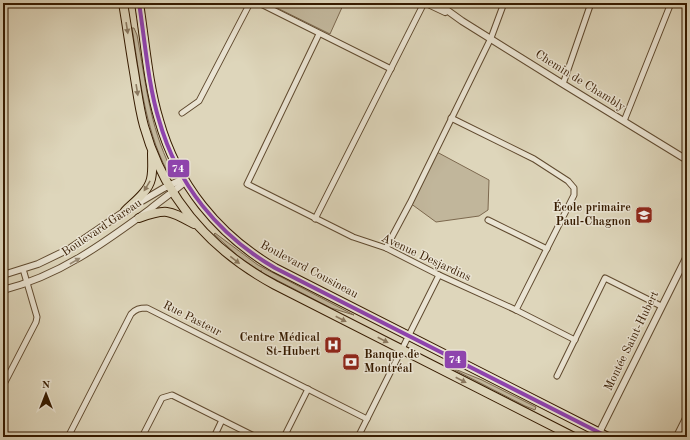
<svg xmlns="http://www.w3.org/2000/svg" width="690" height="440" viewBox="0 0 690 440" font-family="'Old Standard TT',serif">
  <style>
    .green { fill: #c1b69b; stroke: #7c684e }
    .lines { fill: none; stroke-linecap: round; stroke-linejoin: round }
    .minor-casing { stroke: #604a2f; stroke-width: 7 }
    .tertiary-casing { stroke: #604a2f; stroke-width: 8 }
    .primary-casing { stroke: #361b00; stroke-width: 10 }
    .minor { stroke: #eae4d3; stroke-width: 5 }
    .tertiary { stroke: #eae4d3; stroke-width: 6 }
    .primary { stroke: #ded6bb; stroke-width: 8 }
    .bus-1-casing { stroke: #eae4d3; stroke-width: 7 }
    .bus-1 { stroke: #8e44ad; stroke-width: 4 }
    .oneway { fill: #8a785e }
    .oneway2 { fill: #998a74 }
    .labels { text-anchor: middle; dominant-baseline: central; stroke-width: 3; stroke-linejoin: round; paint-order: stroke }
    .street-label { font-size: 12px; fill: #361b00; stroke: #eae4d3 }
    .poi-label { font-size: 12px; font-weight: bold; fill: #361b00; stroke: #eae4d3; text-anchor: end }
    .line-badge { stroke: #eae4d3; stroke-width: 1.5 }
    .badge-label { font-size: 11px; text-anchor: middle; font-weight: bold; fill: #fff }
  </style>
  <rect width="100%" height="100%" fill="#ded6bb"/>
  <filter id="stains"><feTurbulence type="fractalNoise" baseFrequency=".005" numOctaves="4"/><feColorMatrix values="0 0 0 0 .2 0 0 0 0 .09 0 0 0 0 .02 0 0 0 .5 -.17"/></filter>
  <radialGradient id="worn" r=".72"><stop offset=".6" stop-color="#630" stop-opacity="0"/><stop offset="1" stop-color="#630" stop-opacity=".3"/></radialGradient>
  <g class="green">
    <polygon points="267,3 344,3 330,34"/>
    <path d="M132 28H134L137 35C146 83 149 124 171 169L167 171C144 126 140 77 132 28Z"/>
    <polygon points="435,151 489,180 488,210 479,216 436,222 410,203"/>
    <polygon points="215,233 258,265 354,315 331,308 261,272 262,271 260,271 238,256 214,234"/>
    <polygon points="445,365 482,380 536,407 535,410 525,406"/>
  </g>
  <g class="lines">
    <defs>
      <g id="minor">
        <polyline points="259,3 391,69"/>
        <polyline points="319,34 247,184 353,237 386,248 439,275 516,310 575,340"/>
        <polyline points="563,84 591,3"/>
        <polyline points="182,113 199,101 250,3"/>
        <polyline points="451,118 534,159 568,181 574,188 574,195 516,310"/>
        <polyline points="624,121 671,3"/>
        <polyline points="315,219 424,3"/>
        <polyline points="488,220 547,249"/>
        <polyline points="386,248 410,203 491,38 504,3"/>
        <polyline points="557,376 605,278 661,306"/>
        <polyline points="3,386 36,322 37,317 23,269"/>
        <path d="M68 437 131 314C136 309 139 308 147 308L367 419"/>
        <polyline points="142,437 162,398 172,395 256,437"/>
        <polyline points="214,437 222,420"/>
        <polyline points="284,437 308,389"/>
        <polyline points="358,437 439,275"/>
        <polyline points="676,437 687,415"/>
      </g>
      <g id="tertiary">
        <polyline points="426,3 445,12"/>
        <polyline points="437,3 462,21 563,84 687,160"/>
        <polyline points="3,275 38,264 69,249 125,211 164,188 183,179"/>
        <path d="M3 290C59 276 104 243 149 210 161 200 173 192 185 182"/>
        <polyline points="597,437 687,256"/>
      </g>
      <g id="primary">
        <path d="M123 3C127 26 130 49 134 72 137 90 139 108 144 126 164 197 210 250 275 285L574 437"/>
        <path d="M139 3C145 41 148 84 159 120 177 184 218 235 275 268L608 437"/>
        <path d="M125 211C134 202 148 192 151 179 153 171 152 162 152 153"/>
        <path d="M139 218C167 208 169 210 194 224"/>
      </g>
    </defs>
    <use href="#minor" class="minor-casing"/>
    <use href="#tertiary" class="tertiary-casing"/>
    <use href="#primary" class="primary-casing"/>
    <use href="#minor" class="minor"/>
    <use href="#tertiary" class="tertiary"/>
    <use href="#primary" class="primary"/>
    <defs>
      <path id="bus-1" d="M139 3C145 41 148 84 159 120 177 184 218 235 275 268L608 437"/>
    </defs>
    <use href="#bus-1" class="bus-1-casing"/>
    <use href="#bus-1" class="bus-1"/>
  </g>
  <defs><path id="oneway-solid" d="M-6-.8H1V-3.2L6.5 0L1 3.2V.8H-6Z"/></defs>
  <g class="oneway">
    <use href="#oneway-solid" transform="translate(127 28) rotate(81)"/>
    <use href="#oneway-solid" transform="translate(137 90) rotate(81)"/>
    <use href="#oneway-solid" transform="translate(147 186) rotate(121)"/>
    <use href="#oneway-solid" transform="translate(235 260) rotate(38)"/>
    <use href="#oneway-solid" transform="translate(341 319) rotate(27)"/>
    <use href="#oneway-solid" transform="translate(383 340) rotate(27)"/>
    <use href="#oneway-solid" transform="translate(461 380) rotate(27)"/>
  </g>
  <use class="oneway2" href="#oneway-solid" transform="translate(75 261) rotate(-30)"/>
  <defs>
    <symbol id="school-square" viewBox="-11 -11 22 22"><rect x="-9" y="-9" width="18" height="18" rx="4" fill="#8f2418" stroke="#eae4d3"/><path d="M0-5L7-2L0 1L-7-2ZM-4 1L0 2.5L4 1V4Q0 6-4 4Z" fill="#fff"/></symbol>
    <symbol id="hospital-square" viewBox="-11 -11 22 22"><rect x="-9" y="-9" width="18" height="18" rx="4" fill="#8f2418" stroke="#eae4d3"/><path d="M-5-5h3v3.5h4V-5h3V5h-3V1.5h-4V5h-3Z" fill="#fff"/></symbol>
    <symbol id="bank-square" viewBox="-11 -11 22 22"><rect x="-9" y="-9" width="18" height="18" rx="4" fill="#8f2418" stroke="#eae4d3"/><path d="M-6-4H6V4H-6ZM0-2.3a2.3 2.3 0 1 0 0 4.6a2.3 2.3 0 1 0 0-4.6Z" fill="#fff"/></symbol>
  </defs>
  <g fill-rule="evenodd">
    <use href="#school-square" x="634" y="205" width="20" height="20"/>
    <use href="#hospital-square" x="323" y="335" width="20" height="20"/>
    <use href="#bank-square" x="341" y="352" width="20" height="20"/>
  </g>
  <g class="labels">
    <g class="street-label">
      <text transform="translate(580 81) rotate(32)">Chemin de Chambly</text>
      <text transform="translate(102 228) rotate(-34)">Boulevard Gareau</text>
      <text transform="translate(426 258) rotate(25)">Avenue Desjardins</text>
      <text transform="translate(309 270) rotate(28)">Boulevard Cousineau</text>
      <text transform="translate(192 319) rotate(27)">Rue Pasteur</text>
      <text transform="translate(632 341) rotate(-64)">Montée Saint-Hubert</text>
    </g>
    <g class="poi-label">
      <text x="631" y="208">École primaire<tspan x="631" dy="14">Paul-Chagnon</tspan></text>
      <text x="320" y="338">Centre Médical<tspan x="320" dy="14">St-Hubert</tspan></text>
      <text x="364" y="355" text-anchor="start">Banque de<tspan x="364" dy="14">Montréal</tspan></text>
    </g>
  </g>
  <g class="line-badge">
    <rect x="167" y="159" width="23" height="19" rx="4" fill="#8e44ad"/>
    <rect x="444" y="350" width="23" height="19" rx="4" fill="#8e44ad"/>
  </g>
  <g class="badge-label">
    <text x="178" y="172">74</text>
    <text x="455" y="363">74</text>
  </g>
  <rect width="690" height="440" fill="none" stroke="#ded6bb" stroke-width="16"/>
  <rect x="4" y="4" width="682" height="432" fill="none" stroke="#361b00" stroke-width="2"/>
  <rect x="8" y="8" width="674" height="424" fill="none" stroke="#361b00"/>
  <g transform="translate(46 394)" stroke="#eae4d3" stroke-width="3" paint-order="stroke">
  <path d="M0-3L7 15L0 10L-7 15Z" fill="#361b00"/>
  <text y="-6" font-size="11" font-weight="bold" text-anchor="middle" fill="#361b00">N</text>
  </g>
  <rect width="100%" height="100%" filter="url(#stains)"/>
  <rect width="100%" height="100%" fill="url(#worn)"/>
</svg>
